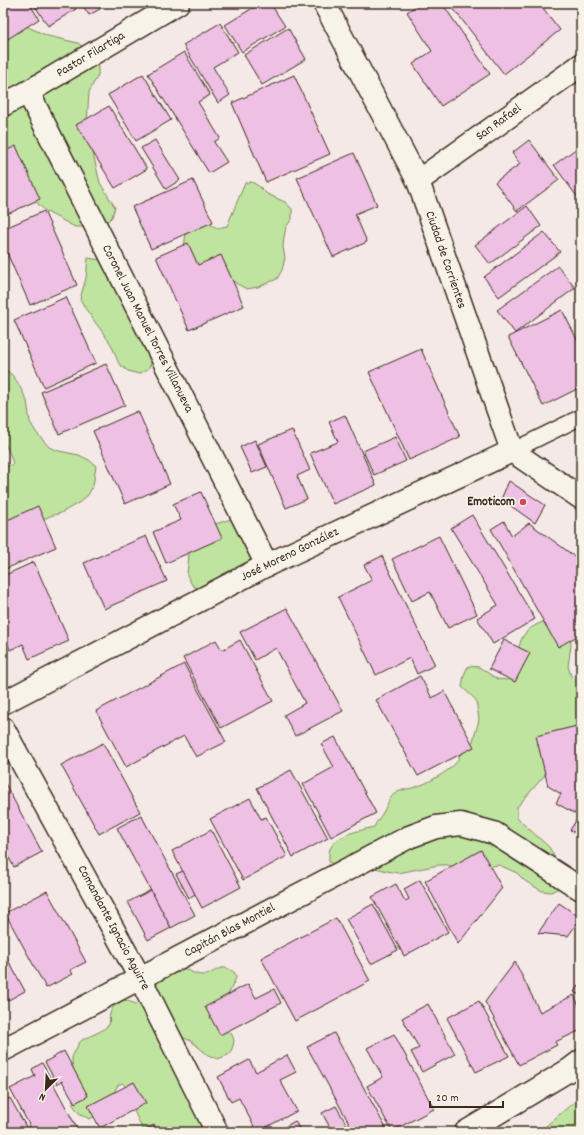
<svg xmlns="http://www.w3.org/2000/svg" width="584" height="1135" viewBox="0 0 584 1135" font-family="Dekko,sans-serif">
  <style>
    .green { fill: #bfe49f; stroke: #7d875e }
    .building { fill: #eec0e4; stroke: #3b2a1e }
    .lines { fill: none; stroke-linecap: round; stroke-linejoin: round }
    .service-casing { stroke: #3b2a1e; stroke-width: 18 }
    .minor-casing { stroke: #3b2a1e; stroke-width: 25 }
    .service { stroke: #f7f3e8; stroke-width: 15 }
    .minor { stroke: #f7f3e8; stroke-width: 22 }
    .poi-dot { fill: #d1495b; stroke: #f7f3e8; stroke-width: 1.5 }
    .labels { text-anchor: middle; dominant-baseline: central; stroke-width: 3.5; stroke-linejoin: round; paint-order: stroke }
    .street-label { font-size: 13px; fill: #3b2a1e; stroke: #f7f3e8 }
    .poi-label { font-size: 13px; font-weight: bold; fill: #3b2a1e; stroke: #f7f3e8; text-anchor: end }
  </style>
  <rect width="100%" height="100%" fill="#f5e9e7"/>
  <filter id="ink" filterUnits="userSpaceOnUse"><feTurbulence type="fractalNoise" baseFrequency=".025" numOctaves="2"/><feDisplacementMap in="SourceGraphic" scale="8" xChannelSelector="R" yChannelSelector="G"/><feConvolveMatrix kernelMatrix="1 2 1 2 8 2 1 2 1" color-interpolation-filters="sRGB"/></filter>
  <g filter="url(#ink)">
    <g class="green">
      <polygon points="18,24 28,27 48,36 78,43 94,55 98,65 98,75 89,92 87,123 93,142 93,153 100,183 115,207 112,217 105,224 95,227 75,227 47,212 38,204 31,196 5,152 3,151 3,26"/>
      <polygon points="252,182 260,187 267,194 285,202 292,209 292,219 286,227 284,237 283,247 285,258 282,270 277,279 258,287 247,289 237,284 229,278 210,279 184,250 186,230 200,219 217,228 227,226 245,183"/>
      <polygon points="88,258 107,261 153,360 148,369 139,374 128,371 119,364 111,344 85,308 80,299 86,278"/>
      <polygon points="3,367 12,375 18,383 27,401 30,422 36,432 49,447 59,451 79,455 89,460 96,466 93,486 88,495 80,502 61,513 50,516 22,529 3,533 3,468 13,464 10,454 3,440"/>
      <polygon points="235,518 256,535 252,565 201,591 192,585 187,575 189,554 188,544 215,524"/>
      <path d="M543 622 553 624 570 636 571 646 568 666 571 676 581 685V722L567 738 545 775 517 807V818L549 847 560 866 561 887 551 892 542 891 525 881 517 873 499 865 468 869 457 868 448 865H439L398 873 387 871 368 866H338L329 862C329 859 329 855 329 852 334 834 359 831 374 827 377 821 381 816 384 811 388 804 388 798 396 793 402 789 409 789 416 787 428 783 452 770 458 760 459 757 460 754 461 751L466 750 473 741 479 720 476 700 462 687 464 675 468 666 479 667 497 679 507 680 517 677C518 651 515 632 543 622Z"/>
      <path d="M178 965C185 969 193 974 202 975 215 976 219 960 235 973L236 978 229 993 223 1002V1022L232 1035 234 1040 233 1046 231 1051 228 1055 218 1059 208 1055 191 1041 182 1037 155 990C159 975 166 972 178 965Z"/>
      <path d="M125 1000 139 1005 150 1011 204 1126 194 1130 192 1132H144L134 1111V1100L130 1091 122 1083 118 1085 113 1094 98 1115 89 1119 79 1113 73 1105V1094L76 1083 72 1062V1057L79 1043 82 1040 101 1031 109 1025C110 1021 109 1017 110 1014 111 1007 118 1002 125 1000Z"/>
      <polygon points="581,1096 581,1132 539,1132"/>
    </g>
    <g class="building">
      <polygon points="8,3 29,3 39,19 3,42 3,6"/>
      <polygon points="33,3 72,3 76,9 48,26"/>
      <polygon points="81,3 96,3 100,9 89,15"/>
      <polygon points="261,3 270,3 285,26 242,52 225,25"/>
      <polygon points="421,3 442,3 490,74 441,106 413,64 432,51 407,12"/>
      <polygon points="449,3 539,3 560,30 504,74"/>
      <polygon points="220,23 238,52 213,67 230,95 218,103 183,45"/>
      <polygon points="288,28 306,59 262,85 244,55"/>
      <polygon points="184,52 210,95 198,102 220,138 214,142 227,162 209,173 148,74"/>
      <polygon points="143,74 171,120 136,141 108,95"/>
      <polygon points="294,75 330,154 266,182 232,103"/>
      <polygon points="109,106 147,169 115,188 76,125"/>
      <polygon points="155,140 180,180 166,189 141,148"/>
      <polygon points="529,140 559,180 517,211 495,182 520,164 512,153"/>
      <polygon points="581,145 581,202 554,165"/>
      <polygon points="16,146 40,199 3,216 3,152"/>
      <polygon points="354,153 377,205 355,214 367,242 333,257 297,178"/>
      <polygon points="193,180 213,222 151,249 132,207"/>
      <polygon points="527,206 541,226 490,264 475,245"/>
      <polygon points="44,211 77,285 30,305 3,244 3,229"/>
      <polygon points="544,232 560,252 499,297 484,277"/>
      <polygon points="188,243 198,265 221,255 244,306 189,330 156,257"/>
      <polygon points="558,266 575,288 515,333 497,310"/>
      <polygon points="66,297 96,363 44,387 14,320"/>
      <polygon points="562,310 581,347 581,387 543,406 508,337"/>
      <polygon points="421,349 460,437 409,460 369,372"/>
      <polygon points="106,364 125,405 59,434 41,392"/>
      <polygon points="138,411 170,484 125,504 93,431"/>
      <polygon points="345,415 376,485 333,504 310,453 338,442 329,422"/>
      <polygon points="292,430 310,470 297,476 307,499 286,508 258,444"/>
      <polygon points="395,437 406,461 374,475 363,451"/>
      <polygon points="255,440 267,467 252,473 240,447"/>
      <polygon points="509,481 545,505 535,523 501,499"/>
      <polygon points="201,492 222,538 166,563 153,532 181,520 173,504"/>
      <polygon points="38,506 56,547 3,570 3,522"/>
      <polygon points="472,515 535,619 493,644 477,618 498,605 451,528"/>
      <polygon points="504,521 512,536 529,523 581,561 581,634 558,647 491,529"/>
      <polygon points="146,536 167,581 104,609 84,563"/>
      <polygon points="439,536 477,614 448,628 430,592 412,601 392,559"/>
      <polygon points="382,556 435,665 417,674 410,658 376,675 338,597 372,580 364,565"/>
      <polygon points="34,562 69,641 29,659 23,644 10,650 3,633 3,576"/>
      <polygon points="287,608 343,711 295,736 284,715 305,703 276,648 255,660 240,632"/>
      <polygon points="216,640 222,650 240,640 273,701 221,728 183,658"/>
      <polygon points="504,640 530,653 515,682 489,669"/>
      <polygon points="184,664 226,742 196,757 184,736 126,767 96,711"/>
      <polygon points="420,676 432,698 444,691 474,747 418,776 376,700"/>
      <polygon points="581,725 581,836 570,830 579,816 556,803 561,794 548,786 536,736"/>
      <polygon points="335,737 376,813 331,837 303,784 334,767 321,744"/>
      <polygon points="103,743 140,812 99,834 61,765"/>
      <polygon points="291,770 328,838 293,857 257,788"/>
      <polygon points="3,780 42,852 14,867 3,847"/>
      <polygon points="250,798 261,819 266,817 287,856 243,880 210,819"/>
      <polygon points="141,815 195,915 171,928 117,828"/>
      <polygon points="211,830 241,887 202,908 172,851"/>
      <polygon points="481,850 502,888 458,944 425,881"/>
      <polygon points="183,871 195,894 189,898 176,874"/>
      <polygon points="420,880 448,932 404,956 372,897 396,884 405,901 409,899 404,889"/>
      <polygon points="151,890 171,928 148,940 128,902"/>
      <polygon points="47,891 86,962 70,970 73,974 46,988 5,913"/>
      <polygon points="559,903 581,918 568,936 538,933"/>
      <polygon points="373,904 398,950 371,964 346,919"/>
      <polygon points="336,918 370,981 295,1021 261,958"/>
      <polygon points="3,951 25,991 3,1003"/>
      <polygon points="515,962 540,1012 574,995 581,1010 581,1030 555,1042 557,1045 519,1065 485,1002"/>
      <polygon points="581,981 581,996 574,992"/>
      <polygon points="248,984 256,998 274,989 281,1003 220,1035 205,1007"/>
      <polygon points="479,1001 509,1056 476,1072 447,1018"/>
      <polygon points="428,1004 455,1054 422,1072 411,1052 419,1048 402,1018"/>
      <polygon points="334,1033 388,1132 354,1132 307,1047"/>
      <polygon points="394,1034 434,1109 392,1131 367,1086 383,1077 367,1048"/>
      <polygon points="64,1051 88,1096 75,1103 62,1081 57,1084 45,1062"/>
      <polygon points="287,1055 296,1072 280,1080 297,1111 257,1132 239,1098 231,1102 218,1077 249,1060 256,1072"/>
      <polygon points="42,1063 46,1070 79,1132 33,1132 10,1089 35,1076 32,1069"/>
      <polygon points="134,1082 146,1103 100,1128 88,1106"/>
      <polygon points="10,1098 29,1132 3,1132 3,1102"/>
      <polygon points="336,1106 351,1132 329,1132 332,1131 322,1113"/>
      <polygon points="295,1121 301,1132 276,1132"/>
      <polygon points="154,1125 158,1132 140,1132"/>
    </g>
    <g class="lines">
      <defs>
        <polyline id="service" points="512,451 581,417"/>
        <g id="minor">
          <polyline points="324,3 418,181 512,451 581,498"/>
          <polyline points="28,92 267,565"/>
          <polyline points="3,105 28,92 178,3"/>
          <polyline points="418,181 581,65"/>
          <polyline points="3,703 267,565 512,451"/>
          <polyline points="3,728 140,978 217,1132"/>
          <polyline points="3,1050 409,837 436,827 461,824 494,833 581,889"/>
          <polyline points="466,1132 569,1070 581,1061"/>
        </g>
      </defs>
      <use href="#service" class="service-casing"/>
      <use href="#minor" class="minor-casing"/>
      <use href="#service" class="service"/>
      <use href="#minor" class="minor"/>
    </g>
  </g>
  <circle class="poi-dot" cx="523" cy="502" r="4"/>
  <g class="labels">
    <g class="street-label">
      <text transform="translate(91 55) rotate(-31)">Pastor Filartiga</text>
      <text transform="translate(499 123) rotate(-36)">San Rafael</text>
      <text transform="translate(445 260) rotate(71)">Ciudad de Corrientes</text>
      <text transform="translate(147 329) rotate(63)">Coronel Juan Manuel Torres Villanueva</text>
      <text transform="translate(290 555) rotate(-26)">José Moreno González</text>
      <text transform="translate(113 928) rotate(62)">Comandante Ignacio Aguirre</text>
      <text transform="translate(230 931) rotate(-28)">Capitán Blas Montiel</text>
    </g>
    <g class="poi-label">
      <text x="515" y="502">Emoticom</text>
    </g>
  </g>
  <rect width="584" height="1135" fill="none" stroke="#f7f3e8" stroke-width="16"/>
  <rect x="8" y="8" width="568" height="1119" fill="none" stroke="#3b2a1e" stroke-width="1.5" filter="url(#ink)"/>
  <g transform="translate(46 1089) rotate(204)" stroke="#f7f3e8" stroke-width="3" paint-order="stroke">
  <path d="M0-3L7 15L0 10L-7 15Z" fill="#3b2a1e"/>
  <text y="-6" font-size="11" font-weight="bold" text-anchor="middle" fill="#3b2a1e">N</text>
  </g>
  <path d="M430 1101v6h73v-6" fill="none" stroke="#3b2a1e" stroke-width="2"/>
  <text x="436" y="1101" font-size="12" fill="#3b2a1e" stroke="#f7f3e8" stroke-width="3" paint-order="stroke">20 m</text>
</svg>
